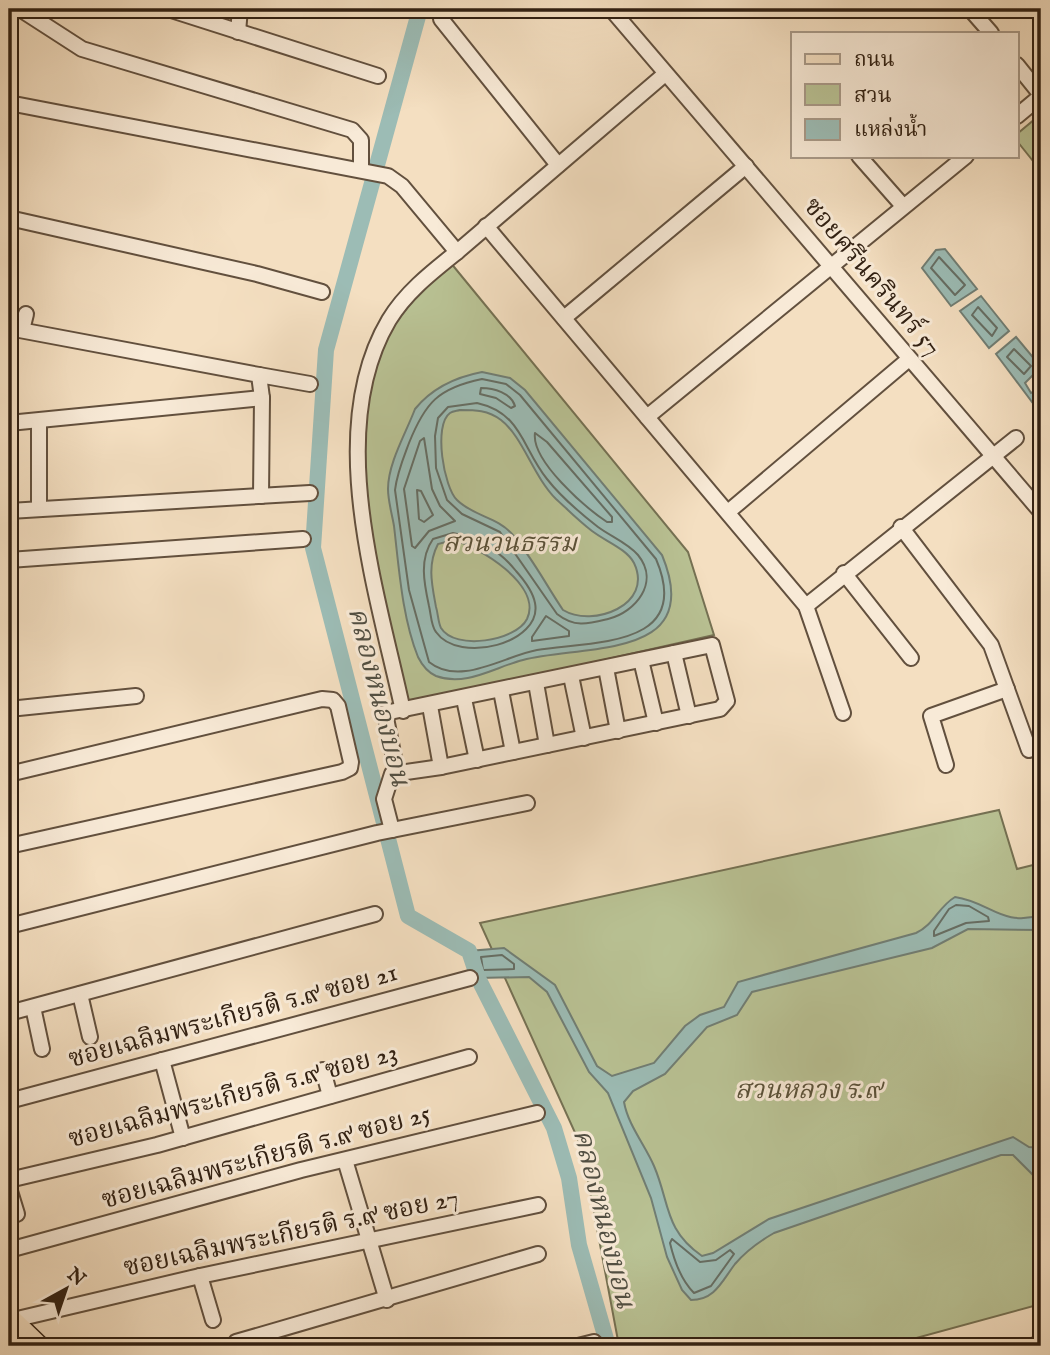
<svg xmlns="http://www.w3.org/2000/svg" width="1050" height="1355" viewBox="0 0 1050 1355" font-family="'IM FELL English','Noto Serif Thai',serif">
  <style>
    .green { fill: #b9c294; stroke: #757153; stroke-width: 2 }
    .water { fill: #9cbcb5; stroke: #717e74; stroke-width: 2; fill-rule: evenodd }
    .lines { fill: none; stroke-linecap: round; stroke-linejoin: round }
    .shore { stroke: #666e64; stroke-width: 2 }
    .river { stroke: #9cbcb5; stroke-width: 16 }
    .minor-casing { stroke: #62503e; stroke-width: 18 }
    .major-casing { stroke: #312012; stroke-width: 21 }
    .minor { stroke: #f8ead7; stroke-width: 14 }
    .major { stroke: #f4dfc1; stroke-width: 18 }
    .labels { text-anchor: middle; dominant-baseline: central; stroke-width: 6; stroke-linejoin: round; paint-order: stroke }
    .street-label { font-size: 26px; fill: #312012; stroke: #f8ead7 }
    .park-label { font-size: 26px; font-style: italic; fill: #5a5139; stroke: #f8ead7 }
    .water-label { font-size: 28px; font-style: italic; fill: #514f43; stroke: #f8ead7 }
  </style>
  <rect width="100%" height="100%" fill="#f4dfc1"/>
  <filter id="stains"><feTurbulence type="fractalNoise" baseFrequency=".00286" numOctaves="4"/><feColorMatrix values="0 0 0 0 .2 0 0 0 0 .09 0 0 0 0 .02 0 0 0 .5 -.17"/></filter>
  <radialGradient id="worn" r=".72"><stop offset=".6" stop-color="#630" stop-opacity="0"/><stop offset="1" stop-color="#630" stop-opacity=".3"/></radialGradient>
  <g class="green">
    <polygon points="1041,114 1041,171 1017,141 1017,134"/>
    <path d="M450 262 688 552 714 635 409 704C385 597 328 418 395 319 410 297 429 279 450 262Z"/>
    <polygon points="999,810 1017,869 1041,863 1041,1304 887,1346 619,1346 582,1148 480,923"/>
  </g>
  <g class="water">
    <polygon points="945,249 977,289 951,306 922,268 936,250"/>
    <polygon points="981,296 1009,331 989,348 960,311"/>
    <polygon points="1016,337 1041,367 1025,383 1031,393 1041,388 1041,414 996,354"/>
    <path d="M482 372 510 378 525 390 662 555C706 661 585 644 523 660 495 667 466 687 436 676 427 672 422 665 418 657 402 617 399 568 394 526 392 514 388 501 388 489 388 463 406 433 415 409 432 388 456 377 482 372ZM460 410C475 410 488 410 501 420 523 437 533 476 556 499 568 510 579 521 592 531 605 541 627 549 634 563 654 605 593 628 563 610 546 585 532 557 512 534 497 517 473 516 457 500 444 488 433 425 450 413 453 411 457 411 460 410ZM453 540C478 546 543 585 527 619 516 641 455 651 441 628 438 622 438 613 436 607 432 585 427 565 438 544Z"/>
    <path d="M955 897C990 902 1002 927 1041 915V930L968 929 932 948 752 992 737 1015 707 1027 665 1074 633 1091 624 1102C628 1125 645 1145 654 1166 670 1203 664 1230 702 1256L713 1253 769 1219 1013 1137 1029 1147 1041 1148V1183L1013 1155H1001L774 1233C760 1241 746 1251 735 1264 722 1281 715 1300 691 1300L682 1290 667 1257 651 1198 608 1093 589 1072 547 992 529 977 478 978 469 951 504 948 555 985 597 1066 612 1076 654 1063 685 1026 700 1015 724 1007 738 982 916 933C934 925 938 907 955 897Z"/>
  </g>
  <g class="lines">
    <g class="shore">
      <polygon points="939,257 965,285 955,295 931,268"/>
      <polygon points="978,307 997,328 992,336 972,315"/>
      <polygon points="1014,349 1031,366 1024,374 1007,357"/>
      <path d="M482 379 506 384 520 395 656 559C694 648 593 641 537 650 504 656 460 687 429 662L409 590 395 490C397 473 403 459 409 443 425 403 438 388 482 379Z"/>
      <path d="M481 388C494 388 511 393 515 406L511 408 496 398 480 394Z"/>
      <path d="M477 403C522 413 522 448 547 479 561 497 580 513 598 527 610 536 628 543 638 555 660 582 636 612 608 619 588 624 575 628 557 614L500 532 462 514 447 500 436 468 435 436 438 418 448 407Z"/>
      <path d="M535 433 547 442 612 517V522H607C586 508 531 461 535 433Z"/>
      <polygon points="424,438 432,489 440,506 455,521 429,531 415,548 412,546 404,489 420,441"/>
      <polygon points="417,490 421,491 433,515 424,522 419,519"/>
      <path d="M453 533C479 538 500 551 516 571 524 580 533 592 535 603 543 643 459 665 436 632 431 626 431 614 429 606 424 583 419 559 433 539Z"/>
      <polygon points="546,616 569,631 569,636 532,641 532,637"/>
      <polygon points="956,905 969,906 988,917 989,921 966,923 934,936 934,931 949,909"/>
      <polygon points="502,955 514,964 514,969 483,970 481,957"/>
      <path d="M672 1239 700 1262 716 1260 730 1250 734 1254 711 1286 694 1293C682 1281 674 1260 670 1243Z"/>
    </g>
    <polyline class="river" points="420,9 326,350 313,548 408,916 469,951 478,978 554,1128 569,1178 579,1245 608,1346"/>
    <defs>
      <g id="minor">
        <polyline points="20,9 82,49 352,130 361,140 361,169"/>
        <polyline points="168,9 378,76"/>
        <polyline points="611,9 1041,512"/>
        <polyline points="970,9 991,33"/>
        <polyline points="441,19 558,165"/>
        <polyline points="238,32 240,9"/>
        <polyline points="1017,65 1041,95"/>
        <polyline points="9,103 388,176 402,186 457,252 665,74"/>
        <polyline points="1017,116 1041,96"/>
        <polyline points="859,156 903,206"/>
        <polyline points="9,218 257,274 322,292"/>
        <polyline points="486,226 806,606 843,713"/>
        <polyline points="564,318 746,166"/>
        <polyline points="9,328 259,375 262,398 261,496"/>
        <polyline points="22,330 26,314"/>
        <polyline points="259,375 310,384"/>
        <polyline points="647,417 966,156"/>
        <polyline points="39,421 39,508"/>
        <polyline points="9,423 262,398"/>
        <polyline points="9,511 310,493"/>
        <polyline points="728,512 909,359"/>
        <polyline points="901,527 991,645 1029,750"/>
        <polyline points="9,560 303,539"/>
        <polyline points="844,573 911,658"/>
        <polyline points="806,606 1016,438"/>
        <polyline points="674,653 689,716"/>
        <polyline points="641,660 656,723"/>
        <polyline points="606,668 618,731"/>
        <polyline points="571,676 584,738"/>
        <polyline points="536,683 547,745"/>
        <polyline points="501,691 513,752"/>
        <polyline points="464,699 477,760"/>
        <polyline points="430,706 441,767"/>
        <polyline points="9,709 136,696"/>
        <path d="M403 711C378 594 323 431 389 320 406 292 432 272 457 252"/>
        <polyline points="946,765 931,716 1007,689"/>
        <polyline points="9,774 322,699 333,700 338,706 351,762 350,768 342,772 9,846"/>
        <polyline points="392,830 384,799 392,774 441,767 720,709 727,701 712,645 385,713 397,773"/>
        <polyline points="9,926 377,833 527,803"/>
        <polyline points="80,994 90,1037"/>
        <polyline points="33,1007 42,1049"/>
        <polyline points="9,1013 375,914"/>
        <polyline points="162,1060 183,1138"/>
        <polyline points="323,1070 330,1096"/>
        <polyline points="9,1101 470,978"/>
        <polyline points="345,1160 387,1300"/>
        <polyline points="9,1180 157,1145 469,1057"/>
        <polyline points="9,1188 17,1214"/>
        <polyline points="9,1250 301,1170 537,1113"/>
        <polyline points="200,1276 213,1320"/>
        <polyline points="13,1320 200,1276 538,1205"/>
        <polyline points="236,1342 538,1254"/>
        <polyline points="578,1346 594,1342"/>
        <polyline points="1032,1346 1041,1343"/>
      </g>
      <polyline id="major" points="9,1316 40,1346"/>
    </defs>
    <use href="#minor" class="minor-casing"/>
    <use href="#major" class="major-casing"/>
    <use href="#minor" class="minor"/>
    <use href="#major" class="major"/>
  </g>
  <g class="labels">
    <g class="street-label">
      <text transform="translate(872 277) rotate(50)">ซอยศรีนครินทร์ 57</text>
      <text transform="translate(233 1016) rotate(-15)">ซอยเฉลิมพระเกียรติ ร.๙ ซอย 21</text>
      <text transform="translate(233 1096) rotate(-15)">ซอยเฉลิมพระเกียรติ ร.๙ ซอย 23</text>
      <text transform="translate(266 1157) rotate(-15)">ซอยเฉลิมพระเกียรติ ร.๙ ซอย 25</text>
      <text transform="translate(291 1233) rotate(-12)">ซอยเฉลิมพระเกียรติ ร.๙ ซอย 27</text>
    </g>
    <g class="park-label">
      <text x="510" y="543">สวนวนธรรม</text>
      <text x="808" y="1090">สวนหลวง ร.๙</text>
    </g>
    <g class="water-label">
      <text transform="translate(378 697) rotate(76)">คลองหนองบอน</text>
      <text transform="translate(603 1219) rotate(76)">คลองหนองบอน</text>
    </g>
  </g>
  <rect width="1050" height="1355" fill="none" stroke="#f4dfc1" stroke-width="35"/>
  <rect x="10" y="10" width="1029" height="1334" fill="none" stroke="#312012" stroke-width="3.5"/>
  <rect x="18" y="18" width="1015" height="1320" fill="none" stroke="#312012" stroke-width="2"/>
  <rect x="791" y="32" width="228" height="126" fill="#f8ead7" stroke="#a89988" stroke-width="2"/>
  <rect x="805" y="54" width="35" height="10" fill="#f4dfc1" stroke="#a89988" stroke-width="2"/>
  <text x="854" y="66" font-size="21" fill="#312012">ถนน</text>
  <rect x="805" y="84" width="35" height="21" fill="#b9c294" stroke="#a89988" stroke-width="2"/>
  <text x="854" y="102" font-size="21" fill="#312012">สวน</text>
  <rect x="805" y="119" width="35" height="21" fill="#9cbcb5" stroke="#a89988" stroke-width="2"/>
  <text x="854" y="136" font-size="21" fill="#312012">แหล่งน้ำ</text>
  <g transform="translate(66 1289) rotate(40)" stroke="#f8ead7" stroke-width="5" paint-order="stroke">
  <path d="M0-5L12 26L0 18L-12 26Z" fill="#312012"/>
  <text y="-10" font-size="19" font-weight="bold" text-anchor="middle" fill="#312012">N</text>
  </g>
  <rect width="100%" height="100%" filter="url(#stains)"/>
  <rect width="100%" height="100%" fill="url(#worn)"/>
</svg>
